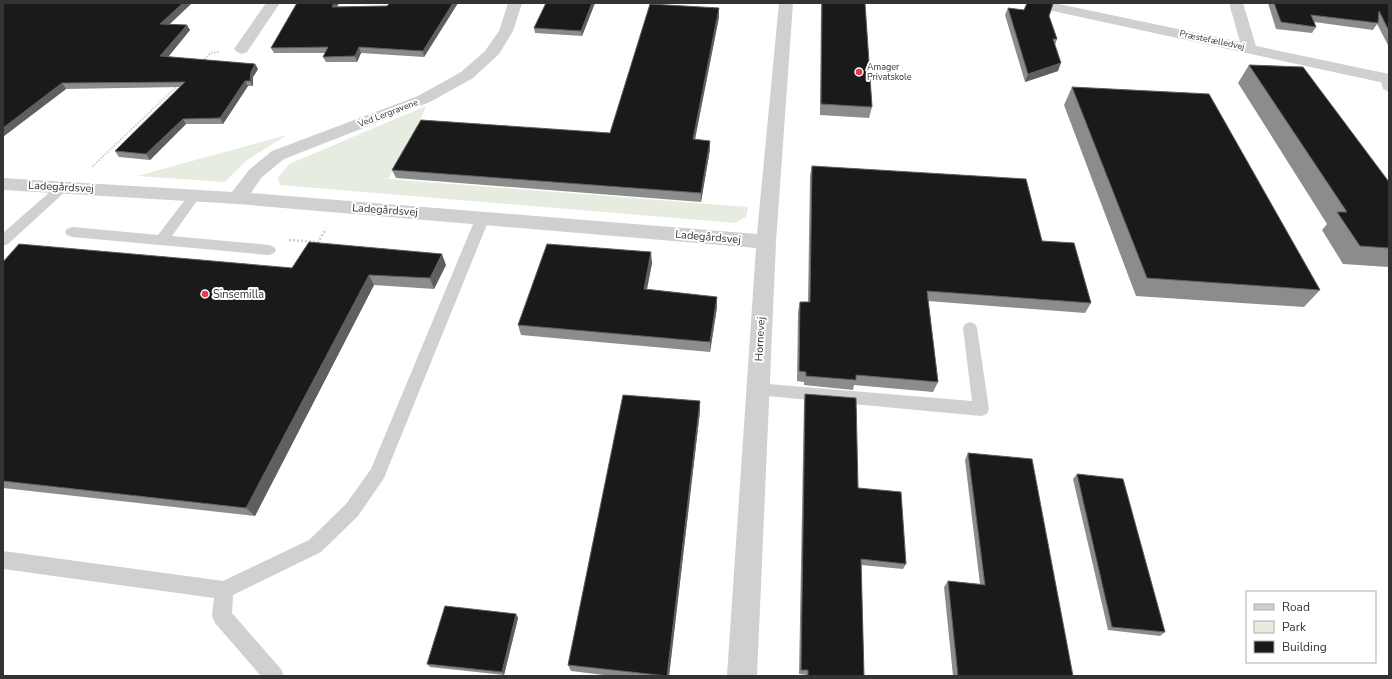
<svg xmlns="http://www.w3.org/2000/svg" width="1392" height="679" viewBox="0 0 1392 679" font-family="'Nunito Sans',sans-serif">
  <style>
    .green { fill: #e6ecdf }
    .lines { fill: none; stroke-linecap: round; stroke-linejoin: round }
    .path-far1 { stroke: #cdcdcd; stroke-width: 2; stroke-dasharray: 1.5 1.5; stroke-linecap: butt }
    .path { stroke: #cdcdcd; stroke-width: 2.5; stroke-dasharray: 2 2; stroke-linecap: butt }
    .service { fill: #d0d0d0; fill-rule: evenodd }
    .minor { fill: #d0d0d0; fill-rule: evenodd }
    .wall { fill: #8c8c8c }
    .shaded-wall { fill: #5f5f5f }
    .building { fill: #1a1a1a; stroke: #5f5f5f }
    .poi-dot { fill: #e63946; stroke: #fff; stroke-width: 1.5 }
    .labels { text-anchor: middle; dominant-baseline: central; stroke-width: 4; stroke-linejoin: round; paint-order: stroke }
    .far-street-label { font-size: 9px; fill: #333; stroke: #fff }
    .far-poi-label { font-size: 9px; fill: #333; stroke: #fff; text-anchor: start }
    .street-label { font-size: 11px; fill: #333; stroke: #fff }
    .poi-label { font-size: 11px; fill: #333; stroke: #fff; text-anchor: start }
  </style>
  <rect width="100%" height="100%" fill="#fff"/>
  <g class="green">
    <polygon points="426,106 418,126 388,179 748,207 746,217 735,223 280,185 278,178 289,164"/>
    <polygon points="287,135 247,160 225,182 137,176"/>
  </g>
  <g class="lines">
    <g class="path-far1">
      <polyline points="202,61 211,53 219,52"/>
      <polyline points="92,167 177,86"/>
    </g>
    <polyline class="path" points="289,240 318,242 326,229"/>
    <g class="service">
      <polygon points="1385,75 1389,76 1389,92 1383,89 1380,78"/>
      <polygon points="63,183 67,184 69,187 67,190 8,244 3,246 3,233 59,184"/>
      <polygon points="195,191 199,192 201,195 172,236 269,245 274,247 276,250 274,253 269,255 72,237 67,235 65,232 67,229 72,227 158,235 191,192"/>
      <polygon points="483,213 488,214 490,217 384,478 358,516 321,552 233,595 232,613 281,669 284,676 261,676 215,623 212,616 214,598 3,569 3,551 223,581 309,540 346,504 371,469 476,217 478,214"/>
      <polygon points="970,322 975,324 977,328 989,409 987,414 981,416 757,395 751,394 749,389 751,384 757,383 972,401 963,328 965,324"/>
    </g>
    <g class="minor">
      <polygon points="266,3 280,3 247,52 242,54 237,52 234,49"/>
      <polygon points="508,3 522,3 513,31 499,54 473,78 430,102 284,159 261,178 251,193 757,234 779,3 793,3 776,242 757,676 727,676 756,248 237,204 3,190 3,178 232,192 249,170 272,151 418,96 461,72 485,51 499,31"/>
      <polygon points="1027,3 1054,3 1240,42 1229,3 1243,3 1256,46 1389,74 1389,84 1034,7 1029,6"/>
    </g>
  </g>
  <g class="wall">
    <polygon points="3,3 192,3 169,25 190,30 168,57 255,64 258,69 253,77 253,86 248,86 223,124 186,124 150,160 119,157 115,151 180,87 66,89 4,136 3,136"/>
    <polygon points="297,3 339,3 337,7 387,6 458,3 424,57 361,53 357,62 326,62 323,57 326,53 274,53 271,48"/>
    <polygon points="546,3 595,3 582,36 535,33 534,28"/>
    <polygon points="821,3 865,3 872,107 869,118 820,115"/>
    <polygon points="1268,3 1389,3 1389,47 1377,24 1373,30 1314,22 1316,27 1312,33 1276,29"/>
    <polygon points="719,8 719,17 695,140 710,149 701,202 396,178 392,170 610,133"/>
    <polygon points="1008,8 1049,16 1057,39 1055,45 1058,71 1025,82 1005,15"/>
    <polygon points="1249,65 1389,182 1389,267 1343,264 1322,230 1327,224 1238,83"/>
    <polygon points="1072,87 1320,290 1304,307 1136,296 1064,105"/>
    <polygon points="812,166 1042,241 1091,303 1085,313 928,301 938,382 933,392 854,385 853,390 804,385 804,382 797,381 798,312 800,302 808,302 810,176"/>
    <polygon points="3,262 292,268 446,265 434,289 374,285 255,516 3,488"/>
    <polygon points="652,263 647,289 717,297 717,307 710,352 521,335 518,325"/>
    <polygon points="805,394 858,488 906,564 903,569 861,565 864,676 807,676 807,675 799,674 804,401"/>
    <polygon points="700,411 669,676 612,676 571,671 568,665"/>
    <polygon points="968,453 1073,676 953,676 944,587 948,581 980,584 965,460"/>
    <polygon points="1077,474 1165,632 1160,636 1108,630 1073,479"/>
    <polygon points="516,614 518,618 504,675 430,667 427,664"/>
  </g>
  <g class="shaded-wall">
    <polygon points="183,3 192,3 163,30 160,24"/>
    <polygon points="334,3 339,3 334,12 332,7"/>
    <polygon points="453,3 458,3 424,57 423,51"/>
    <polygon points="592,3 595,3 582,36 581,31"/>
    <polygon points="719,8 719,17 693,148 693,139"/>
    <polygon points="187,25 190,30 164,62 160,56"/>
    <polygon points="359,47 361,53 357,62 355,56"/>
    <polygon points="1061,63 1058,71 1025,82 1028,74"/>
    <polygon points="255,64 258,69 253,77 253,86 250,81 251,72"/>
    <polygon points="245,81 248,86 223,124 220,118"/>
    <polygon points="62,83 66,89 4,136 3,135 3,128"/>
    <polygon points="183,119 186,124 150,160 146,154"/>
    <polygon points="710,141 710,149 701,202 701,193"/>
    <polygon points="651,252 652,263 645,299 644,289"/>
    <polygon points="442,254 446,265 434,289 430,278"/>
    <polygon points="369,275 374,285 255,516 246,508"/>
    <polygon points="717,297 717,307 710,352 710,342"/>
    <polygon points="700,401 700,411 669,676 667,676"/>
    <polygon points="516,614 518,618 504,675 502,672"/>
  </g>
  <g class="building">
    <polygon points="3,3 183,3 160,24 187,25 160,56 255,64 251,72 250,81 245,81 220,118 183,119 146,154 115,151 185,82 62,83 3,128"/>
    <polygon points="297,3 334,3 332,7 387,6 390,3 453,3 423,51 359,47 355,56 323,57 328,47 271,48"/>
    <polygon points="546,3 592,3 581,31 534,28"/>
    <polygon points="822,3 865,3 872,107 821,104"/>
    <polygon points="1027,3 1047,3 1053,4 1049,16 1057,39 1053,39 1061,63 1028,74 1008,8 1024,10"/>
    <polygon points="1274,3 1389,3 1389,31 1379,11 1378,23 1311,15 1316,27 1281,22"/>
    <polygon points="650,4 719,8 693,139 710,141 701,193 392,170 421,120 610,133"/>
    <polygon points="1249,65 1303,67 1389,182 1389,248 1360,246 1337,212 1347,212"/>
    <polygon points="1072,87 1209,94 1320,290 1147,278"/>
    <polygon points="812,166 1026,179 1042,241 1074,243 1091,303 927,291 938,382 856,375 856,380 806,376 806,372 799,371 800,302 810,302"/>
    <polygon points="309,242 442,254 430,278 369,275 246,508 3,481 3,262 19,244 292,268"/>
    <polygon points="547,244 651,252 644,289 717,297 710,342 518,325"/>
    <polygon points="805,394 856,398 858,488 901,492 906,564 861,559 864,676 808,676 808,670 801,670"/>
    <polygon points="623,395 700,401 667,676 568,665"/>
    <polygon points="968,453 1032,459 1073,676 958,676 948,581 985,585"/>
    <polygon points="1077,474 1123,479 1165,632 1112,627"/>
    <polygon points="445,606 516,614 502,672 427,664"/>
  </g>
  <g class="poi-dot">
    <circle cx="859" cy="72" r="4"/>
    <circle cx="205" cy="294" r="4"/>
  </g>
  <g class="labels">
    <g class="far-street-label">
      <text transform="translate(1212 40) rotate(12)">Præstefælledvej</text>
      <text transform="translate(388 113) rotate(-21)">Ved Lergravene</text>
    </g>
    <g class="far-poi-label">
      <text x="867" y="67">Amager<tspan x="867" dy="10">Privatskole</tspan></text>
    </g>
    <g class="street-label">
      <text transform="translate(61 187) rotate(3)">Ladegårdsvej</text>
      <text transform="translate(385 210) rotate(4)">Ladegårdsvej</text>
      <text transform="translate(708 237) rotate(5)">Ladegårdsvej</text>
      <text transform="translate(760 339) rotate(-87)">Hornevej</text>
    </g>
    <g class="poi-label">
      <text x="213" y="294">Sinsemilla</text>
    </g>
  </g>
  <rect width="1392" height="679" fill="none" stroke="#333333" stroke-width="8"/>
  <rect x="1246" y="591" width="130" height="72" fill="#ffffff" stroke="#adadad"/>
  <rect x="1254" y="604" width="20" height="6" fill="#d0d0d0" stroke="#adadad"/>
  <text x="1282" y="611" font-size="12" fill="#333333">Road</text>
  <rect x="1254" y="621" width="20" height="12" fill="#e6ecdf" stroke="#adadad"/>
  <text x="1282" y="631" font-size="12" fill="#333333">Park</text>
  <rect x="1254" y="641" width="20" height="12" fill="#1a1a1a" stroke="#adadad"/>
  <text x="1282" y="651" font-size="12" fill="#333333">Building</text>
</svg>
